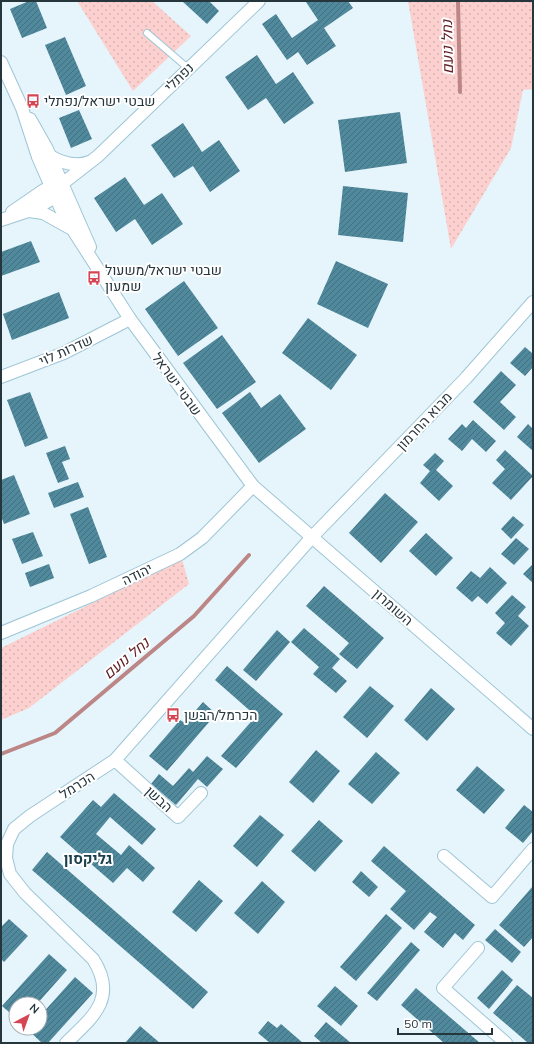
<svg xmlns="http://www.w3.org/2000/svg" width="534" height="1044" viewBox="0 0 534 1044" font-family="Mulish,Heebo,sans-serif">
  <style>
    .green { fill: url(#green-dots) }
    .lines { fill: none; stroke-linecap: round; stroke-linejoin: round }
    .stream { stroke: #bc8686; stroke-width: 4 }
    .building { fill: url(#building-hatch) }
    .service-casing { stroke: #9ec5d5; stroke-width: 8 }
    .minor-casing { stroke: #9ec5d5; stroke-width: 14 }
    .service { stroke: #fff; stroke-width: 6 }
    .minor { stroke: #fff; stroke-width: 12 }
    .labels { text-anchor: middle; dominant-baseline: central; stroke-width: 4; stroke-linejoin: round; paint-order: stroke }
    .street-label { font-size: 14px; fill: #26363d; stroke: #fff }
    .poi-label { font-size: 14px; fill: #26363d; stroke: #fff; text-anchor: start }
    .water-label { font-size: 15px; font-style: italic; fill: #652126; stroke: #fff }
    .neighbourhood-label { font-size: 15px; font-weight: bold; fill: #1b3f4c; stroke: #fff }
  </style>
  <defs>
    <pattern id="green-dots" width="8" height="8" patternUnits="userSpaceOnUse"><rect width="8" height="8" fill="#fcd0cf"/><path d="M2 2h.1M6 6h.1" fill="none" stroke="#d8b3b3" stroke-width="1.8" stroke-linecap="round"/></pattern>
    <pattern id="building-hatch" width="6" height="6" patternUnits="userSpaceOnUse"><rect width="6" height="6" fill="#50889c"/><path d="M-1 1l2-2M0 6l6-6M5 7l2-2" fill="none" stroke="#427080"/></pattern>
  </defs>
  <rect width="100%" height="100%" fill="#e5f5fb"/>
  <g class="green">
    <polygon points="77,1 152,1 191,36 133,91"/>
    <polygon points="408,1 533,1 533,89 523,90 511,148 451,249"/>
    <polygon points="182,559 189,584 29,708 1,720 1,648"/>
  </g>
  <g class="lines">
    <g class="stream">
      <polyline points="458,1 460,92"/>
      <polyline points="1,754 55,733 194,616 249,555"/>
    </g>
  </g>
  <g class="building">
    <polygon points="29,1 36,1 47,28 22,38 10,9"/>
    <polygon points="182,1 209,1 219,11 207,24"/>
    <polygon points="307,1 348,1 353,8 324,28 336,46 307,65 298,52 287,60 262,24 276,14 292,38 318,20 306,2"/>
    <polygon points="65,37 86,86 66,95 45,45"/>
    <polygon points="257,55 276,84 293,72 314,103 284,124 266,98 248,110 225,77"/>
    <polygon points="79,110 92,139 71,148 59,118"/>
    <polygon points="400,112 407,163 345,172 338,120"/>
    <polygon points="183,123 202,152 219,140 240,171 210,192 193,166 174,178 151,145"/>
    <polygon points="125,177 144,205 162,193 183,224 152,245 135,219 116,232 94,198"/>
    <polygon points="343,186 408,193 403,242 338,235"/>
    <polygon points="31,241 40,262 1,276 1,252"/>
    <polygon points="336,261 388,284 368,328 317,304"/>
    <polygon points="184,281 218,328 178,356 145,309"/>
    <polygon points="59,292 69,318 12,340 3,314"/>
    <polygon points="308,318 357,355 331,390 282,353"/>
    <polygon points="222,335 256,382 217,409 183,363"/>
    <polygon points="525,347 532,353 533,352 533,367 525,376 510,363"/>
    <polygon points="501,371 516,385 500,402 516,417 504,430 473,402"/>
    <polygon points="30,392 48,438 25,447 7,400"/>
    <polygon points="250,392 261,408 280,394 306,429 259,463 222,413"/>
    <polygon points="473,420 496,441 486,452 472,439 462,451 448,439 462,424 466,428"/>
    <polygon points="528,424 533,429 533,451 517,437"/>
    <polygon points="65,446 70,459 62,462 69,479 58,483 46,453"/>
    <polygon points="505,450 533,476 511,500 492,483 505,469 496,460"/>
    <polygon points="435,453 444,461 436,470 453,486 439,501 420,483 430,471 423,465"/>
    <polygon points="14,475 30,514 4,524 1,516 1,480"/>
    <polygon points="78,482 84,497 54,508 48,493"/>
    <polygon points="385,493 418,522 381,563 349,533"/>
    <polygon points="88,507 107,557 89,564 70,514"/>
    <polygon points="513,516 524,525 511,539 501,529"/>
    <polygon points="33,532 43,556 22,564 12,539"/>
    <polygon points="426,533 453,558 436,576 409,551"/>
    <polygon points="516,538 529,549 514,565 501,554"/>
    <polygon points="49,564 54,578 30,587 25,573"/>
    <polygon points="533,564 533,583 523,574"/>
    <polygon points="490,567 507,583 487,604 478,596 472,602 456,588 471,571 480,578"/>
    <polygon points="324,586 384,638 357,669 339,654 349,643 306,606"/>
    <polygon points="512,595 526,607 518,616 529,626 511,646 496,633 505,623 495,613"/>
    <polygon points="304,628 340,659 332,668 347,681 336,693 313,674 319,667 291,642"/>
    <polygon points="277,630 290,642 256,681 243,670"/>
    <polygon points="227,666 283,714 236,768 221,756 256,716 215,680"/>
    <polygon points="370,686 394,706 367,738 343,717"/>
    <polygon points="431,688 455,709 427,741 404,720"/>
    <polygon points="203,702 216,714 167,771 149,756 180,720 185,723"/>
    <polygon points="316,750 340,771 313,803 289,782"/>
    <polygon points="376,752 400,773 372,804 348,784"/>
    <polygon points="207,756 223,769 207,787 198,779 176,805 151,784 159,774 173,786 189,768 193,772"/>
    <polygon points="477,766 505,790 484,814 456,790"/>
    <polygon points="114,793 156,829 142,845 110,817 96,834 121,855 129,845 155,868 143,882 127,868 113,883 60,837 93,800 101,807"/>
    <polygon points="524,805 533,812 533,831 523,843 505,828"/>
    <polygon points="260,815 284,835 257,867 233,846"/>
    <polygon points="319,820 343,841 315,872 291,851"/>
    <polygon points="384,846 475,925 463,940 455,933 443,948 424,932 437,917 430,912 414,930 390,909 406,891 371,861"/>
    <polygon points="47,852 208,992 193,1009 32,870"/>
    <polygon points="361,871 378,887 369,897 352,882"/>
    <polygon points="199,880 223,901 196,932 172,912"/>
    <polygon points="262,881 285,902 258,934 234,913"/>
    <polygon points="533,886 533,937 524,947 499,925"/>
    <polygon points="386,914 402,928 356,981 340,967"/>
    <polygon points="9,919 28,936 4,962 1,959 1,927"/>
    <polygon points="495,929 521,952 512,963 485,940"/>
    <polygon points="411,942 420,950 377,1001 367,993"/>
    <polygon points="49,954 67,970 37,1004 16,1004 16,1018 2,1006"/>
    <polygon points="502,970 513,980 489,1009 477,998"/>
    <polygon points="75,977 93,993 48,1043 42,1043 28,1030 29,1028 40,1028 40,1016"/>
    <polygon points="517,985 533,998 533,1043 528,1043 493,1013"/>
    <polygon points="335,986 358,1006 341,1026 317,1006"/>
    <polygon points="416,988 480,1043 444,1043 401,1005"/>
    <polygon points="268,1021 277,1028 281,1024 303,1043 270,1043 258,1033"/>
    <polygon points="326,1022 351,1043 322,1043 314,1036"/>
    <polygon points="140,1026 160,1043 125,1043"/>
  </g>
  <g class="lines">
    <defs>
      <polyline id="service" points="147,33 189,69"/>
      <g id="minor">
        <polyline points="1,62 22,108 38,157 64,216 130,319 253,486 533,729"/>
        <polyline points="30,119 47,149 90,247"/>
        <path d="M50 156C62 163 76 167 89 162"/>
        <polyline points="29,211 43,213 70,228"/>
        <polyline points="12,212 44,190 57,185"/>
        <polyline points="1,220 37,208 55,197 62,184 98,156 259,1"/>
        <polyline points="1,377 64,353 130,319"/>
        <polyline points="1,633 91,596 180,554 202,538 253,486"/>
        <polyline points="115,760 178,817 201,793"/>
        <polyline points="444,856 492,897 533,849"/>
        <polyline points="478,948 443,988 506,1043"/>
        <path d="M66 1043C93 1017 118 998 93 959L25 893 10 874 6 858 7 844 14 829 30 816 115 760 312 537 466 378 533 302"/>
      </g>
    </defs>
    <use href="#service" class="service-casing"/>
    <use href="#minor" class="minor-casing"/>
    <use href="#service" class="service"/>
    <use href="#minor" class="minor"/>
  </g>
  <defs>
    <symbol id="bus-bare" viewBox="-9 -9 18 18"><path d="M-5-6H5V4H4V6H2V4H-2V6H-4V4H-5ZM-3.5-4V0h7V-4ZM-3.5 1.2v1.5H-2V1.2ZM2 1.2v1.5H3.5V1.2Z" fill="#d54553" stroke="#fff" stroke-width="2.5" paint-order="stroke"/></symbol>
  </defs>
  <g fill-rule="evenodd">
    <use href="#bus-bare" x="23" y="91" width="20" height="20"/>
    <use href="#bus-bare" x="84" y="268" width="20" height="20"/>
    <use href="#bus-bare" x="163" y="705" width="20" height="20"/>
  </g>
  <g class="labels">
    <g class="street-label">
      <text transform="translate(179 77) rotate(-44)">נפתלי</text>
      <text transform="translate(66 350) rotate(-24)">שדרות לוי</text>
      <text transform="translate(177 384) rotate(54)">שבטי ישראל</text>
      <text transform="translate(424 421) rotate(-47)">מבוא החרמון</text>
      <text transform="translate(137 574) rotate(-26)">יהודה</text>
      <text transform="translate(393 607) rotate(41)">השומרון</text>
      <text transform="translate(77 785) rotate(-33)">הכרמל</text>
      <text transform="translate(159 799) rotate(42)">הבשן</text>
    </g>
    <g class="poi-label">
      <text x="44" y="101">שבטי ישראל/נפתלי</text>
      <text x="105" y="270">שבטי ישראל/משעול<tspan x="105" dy="16">שמעון</tspan></text>
      <text x="184" y="715">הכרמל/הבשן</text>
    </g>
    <g class="water-label">
      <text transform="translate(447 47) rotate(-91)">נחל נועם</text>
      <text transform="translate(126 658) rotate(-40)">נחל נועם</text>
    </g>
    <g class="neighbourhood-label">
      <text x="88" y="858">גליקסון</text>
    </g>
  </g>
  <rect width="534" height="1044" fill="none" stroke="#26363d" stroke-width="4"/>
  <g transform="translate(28 1016) rotate(41)"><circle r="19" fill="#ffffff" stroke="#a8afb1"/>
  <path d="M0-3L7 15L0 10L-7 15Z" fill="#d54553"/>
  <text y="-6" font-size="11" font-weight="bold" text-anchor="middle" fill="#26363d">N</text>
  </g>
  <path d="M398 1028v6h94v-6" fill="none" stroke="#26363d" stroke-width="2"/>
  <text x="404" y="1028" font-size="12" fill="#26363d" stroke="#ffffff" stroke-width="3" paint-order="stroke">50 m</text>
</svg>
